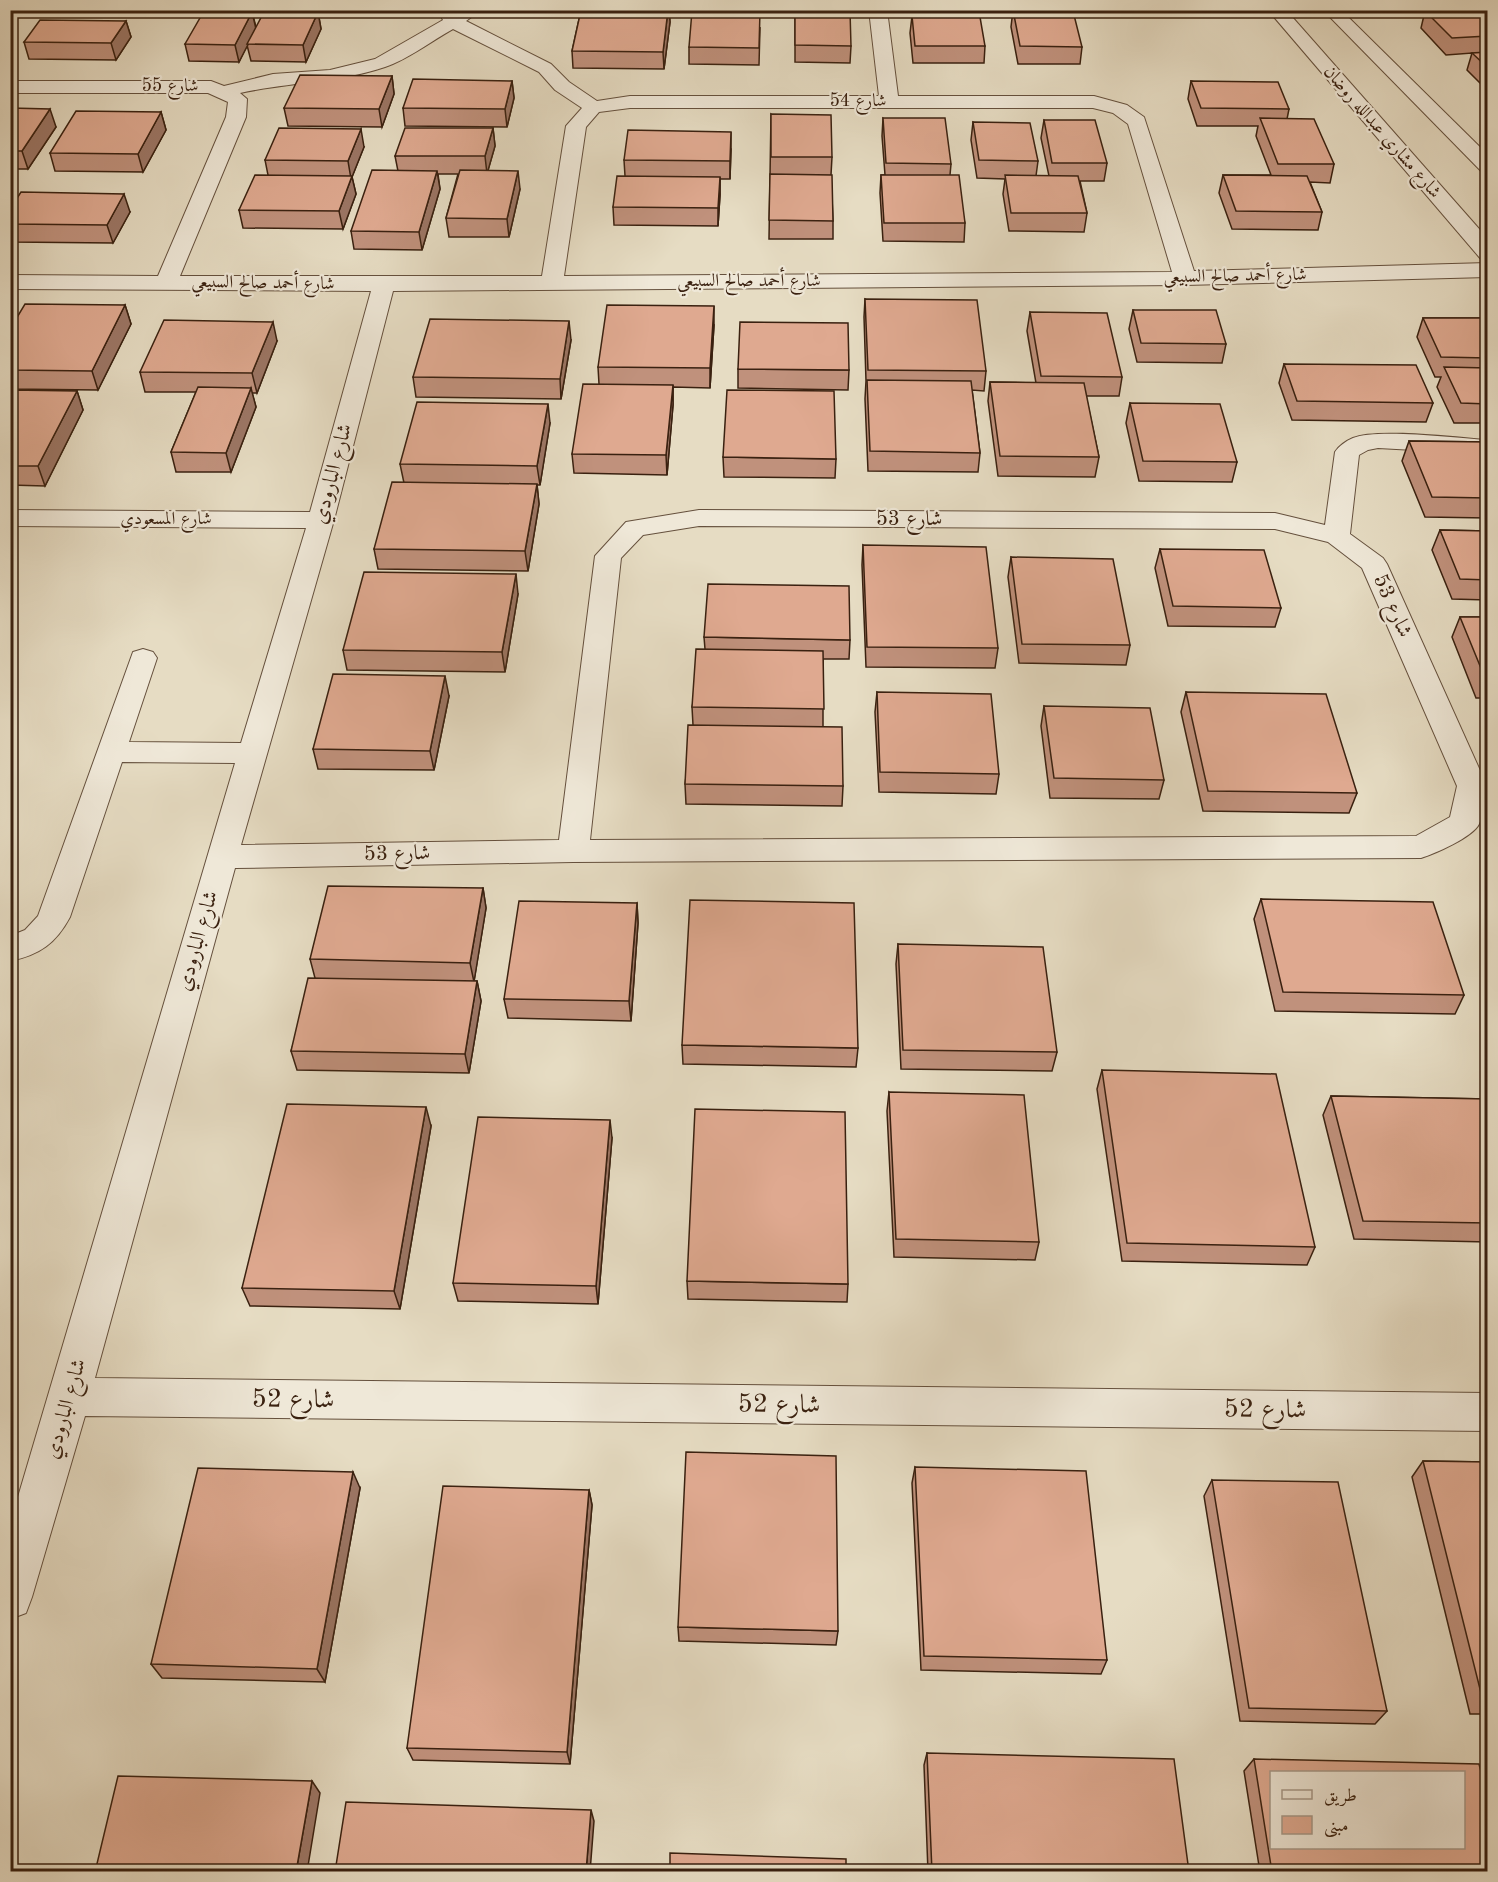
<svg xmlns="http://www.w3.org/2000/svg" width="1498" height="1882" viewBox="0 0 1498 1882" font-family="'Old Standard TT',Amiri,serif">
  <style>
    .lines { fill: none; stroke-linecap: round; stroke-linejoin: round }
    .minor-casing { stroke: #65503d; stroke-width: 2 }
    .minor { fill: #efe8d8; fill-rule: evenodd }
    .wall { fill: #c0917c; stroke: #3a2110; stroke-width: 1.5 }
    .shaded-wall { fill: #9c7665; stroke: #3a2110; stroke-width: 1.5 }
    .building { fill: #dfa990; stroke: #3a2110; stroke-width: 1.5; fill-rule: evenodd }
    .labels { text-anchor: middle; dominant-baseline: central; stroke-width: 4.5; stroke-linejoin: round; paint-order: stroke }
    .far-street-label { font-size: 18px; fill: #3a2110; stroke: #efe8d8 }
    .street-label { font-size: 21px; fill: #3a2110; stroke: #efe8d8 }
    .near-street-label { font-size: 26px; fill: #3a2110; stroke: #efe8d8 }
  </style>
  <rect width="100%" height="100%" fill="#e6dcc3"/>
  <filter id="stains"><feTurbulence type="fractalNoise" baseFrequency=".00333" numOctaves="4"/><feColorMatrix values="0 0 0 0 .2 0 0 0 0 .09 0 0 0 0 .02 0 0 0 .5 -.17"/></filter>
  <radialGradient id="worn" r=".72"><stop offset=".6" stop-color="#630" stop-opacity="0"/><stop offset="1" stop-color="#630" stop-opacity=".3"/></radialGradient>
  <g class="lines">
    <defs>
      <g id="minor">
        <path d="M437 10H454L456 13 481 10 466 21 551 64 569 82 597 101 630 96H879L869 10H887L898 96H1094L1127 105 1144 117 1194 271 1488 263V277L1185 285 393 291 334 520 241 845 559 840 595 556 626 522 699 510 1275 513 1325 525 1335 452C1339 446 1346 441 1353 438 1376 428 1458 438 1488 440V454L1378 448 1368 450 1359 455 1350 534 1383 558 1387 564 1487 786C1485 798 1484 813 1479 824 1473 837 1434 854 1421 858L573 862 235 868 95 1378 1488 1393V1431L85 1416 32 1597 26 1613 10 1619V1524L235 763 122 762 70 917C56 943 40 955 10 961V936L25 930 38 916 133 652 143 649 153 652 157 658 129 742 241 743 306 528 10 526V510L310 512 371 291 10 289V275L158 276 226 117 228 102 208 93H10V81H211L224 86 273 74 330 70 375 59 443 20ZM453 29 539 72 555 90 582 108 566 126 542 276H180L246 117 247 99 240 93C289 82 338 83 385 67 407 60 433 40 453 29ZM630 108H1093L1113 113 1128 124 1172 272 564 276 586 127 599 112ZM699 526 1275 529 1328 542 1362 568 1457 786 1450 817 1416 836 590 840 621 558 643 535Z"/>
        <polygon points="1268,10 1286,10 1488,239 1488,259 1480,258"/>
        <polygon points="1323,10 1341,10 1488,155 1488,173 1481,171"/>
      </g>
    </defs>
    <use href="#minor" class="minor-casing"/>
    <use href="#minor" class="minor"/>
  </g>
  <g class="wall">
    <polygon points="581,10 669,10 670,22 664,69 573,68 572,51"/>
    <polygon points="795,10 851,46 850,63 795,62"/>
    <polygon points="1013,10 1082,47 1080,64 1018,64 1011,27"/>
    <polygon points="1488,10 1488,91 1467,70 1472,53 1446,55 1421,28 1425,11"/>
    <polygon points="252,12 256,27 318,12 321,29 306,62 251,61 247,45 239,62 189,61 185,44"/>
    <polygon points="912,16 985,46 984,63 913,63 910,33"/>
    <polygon points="126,21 131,37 116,60 29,59 24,42"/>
    <polygon points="760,28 759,65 689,64 689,47"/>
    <polygon points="392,76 394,94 382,127 288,126 284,108"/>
    <polygon points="512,81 514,98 507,127 405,126 403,108"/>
    <polygon points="1191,81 1289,109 1287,119 1334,164 1330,183 1310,182 1322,212 1318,230 1232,229 1219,193 1223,175 1271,175 1256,136 1258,126 1197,126 1188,99"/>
    <polygon points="10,108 56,127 28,169 10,169"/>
    <polygon points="161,112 166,130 143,172 55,171 50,153"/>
    <polygon points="771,114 832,157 831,175 833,221 833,239 769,239"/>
    <polygon points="883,118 951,164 950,175 965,223 964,242 883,241 880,193 881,175 885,175 882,136"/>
    <polygon points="1044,120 1107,163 1104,181 1080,181 1087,213 1084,232 1009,231 1003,194 1005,179 977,178 971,140 973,122 1038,161 1036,176 1049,176 1041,138"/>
    <polygon points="493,128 495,146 488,170 520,189 509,237 449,237 446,218 458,174 438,174 440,189 422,250 354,249 351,231 398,171 395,156"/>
    <polygon points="364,147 352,177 356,194 343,229 243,228 239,210 268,175 265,160"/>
    <polygon points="731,149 730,179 720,179 720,195 718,226 614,225 613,207 625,176 624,160"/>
    <polygon points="10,209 130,212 113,243 10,242"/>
    <polygon points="865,299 986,371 984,391 972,390 980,453 978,472 868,471 865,399 866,381 864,317"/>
    <polygon points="125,305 131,324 98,390 10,389 10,329"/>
    <polygon points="1133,310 1226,344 1222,363 1137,362 1129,329"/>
    <polygon points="1030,312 1122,377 1119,396 1086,396 1099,457 1095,477 998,476 988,401 990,382 1036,383 1027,331"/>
    <polygon points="1423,318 1488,318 1488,423 1454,423 1437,387 1441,377 1435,377 1417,337"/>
    <polygon points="714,325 710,388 673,387 673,405 667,475 574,473 572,454 599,384 598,367"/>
    <polygon points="571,340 561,399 416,397 413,377"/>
    <polygon points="277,341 257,393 252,393 256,407 231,472 176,472 171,452 196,392 145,392 140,372"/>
    <polygon points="1284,364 1433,403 1426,422 1292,420 1279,383"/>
    <polygon points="738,369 849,370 848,390 738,388"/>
    <polygon points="10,390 77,391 83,410 45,486 10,485"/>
    <polygon points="1130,403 1237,462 1232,482 1139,481 1126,423"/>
    <polygon points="550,423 540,485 537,485 539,504 528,571 378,569 374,549 404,483 400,464"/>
    <polygon points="1409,441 1488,442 1488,518 1425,517 1402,461"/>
    <polygon points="723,457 836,459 835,478 724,477"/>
    <polygon points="1440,530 1488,531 1488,600 1452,599 1432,550"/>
    <polygon points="863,545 998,648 995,668 866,667 862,565"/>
    <polygon points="1160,549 1281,608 1275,627 1168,626 1155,568"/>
    <polygon points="1011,557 1130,645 1126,665 1019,663 1008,577"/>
    <polygon points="518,594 505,672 347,670 343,650"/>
    <polygon points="1460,617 1488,617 1488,698 1476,698 1452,637"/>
    <polygon points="704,637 850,640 849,659 823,659 823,727 843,786 842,806 686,804 685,784 693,725 692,707 705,649"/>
    <polygon points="877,692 999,774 996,794 879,792 875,712"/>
    <polygon points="1186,692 1357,793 1349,813 1203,811 1181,712"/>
    <polygon points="449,696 434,770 318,769 313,749"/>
    <polygon points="1044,706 1164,780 1159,799 1050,798 1041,726"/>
    <polygon points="483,888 486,908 474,981 477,981 481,1001 469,1073 297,1070 291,1051 315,978 310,959"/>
    <polygon points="1261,899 1464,995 1455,1014 1275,1011 1254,919"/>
    <polygon points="637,903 638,923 631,1021 508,1018 504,999"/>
    <polygon points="898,944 1057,1052 1052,1071 901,1069 896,964"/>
    <polygon points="682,1045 858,1048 856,1067 683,1064"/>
    <polygon points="1102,1070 1315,1247 1307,1265 1122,1261 1097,1089"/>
    <polygon points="889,1092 1039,1242 1035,1260 894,1257 887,1111"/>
    <polygon points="1331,1096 1488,1099 1488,1242 1354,1239 1323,1115"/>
    <polygon points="431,1126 400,1309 250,1306 242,1288"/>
    <polygon points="612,1138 598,1304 458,1301 453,1283"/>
    <polygon points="687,1281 848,1284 847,1302 688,1299"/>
    <polygon points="1423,1461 1488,1462 1488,1714 1470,1714 1412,1477"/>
    <polygon points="915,1467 1107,1660 1101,1674 921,1670 912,1483"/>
    <polygon points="1212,1480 1387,1711 1375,1724 1240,1721 1204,1496"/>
    <polygon points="360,1488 325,1682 162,1678 151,1664"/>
    <polygon points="589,1490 592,1505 570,1764 413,1760 407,1748"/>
    <polygon points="678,1627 838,1631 836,1645 679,1641"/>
    <polygon points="927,1753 1189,1872 928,1872 924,1765"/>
    <polygon points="1254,1759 1488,1872 1260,1872 1244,1771"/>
  </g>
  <g class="shaded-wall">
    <polygon points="668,10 669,10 670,22 664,69 663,52"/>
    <polygon points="252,12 256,29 239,62 235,45"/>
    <polygon points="318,12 321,29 306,62 303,45"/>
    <polygon points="10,18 14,29 10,33"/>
    <polygon points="126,21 131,37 116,60 111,43"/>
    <polygon points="392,76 394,94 382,127 379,109"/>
    <polygon points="512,81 514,98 507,127 505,109"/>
    <polygon points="50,109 56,127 28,169 22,151"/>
    <polygon points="161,112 166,130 143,172 138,154"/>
    <polygon points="493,128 495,146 487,174 485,156"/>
    <polygon points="361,129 364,147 352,177 356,194 343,229 339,211 351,179 348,161"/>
    <polygon points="731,132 731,149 730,179 730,161"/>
    <polygon points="437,171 440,189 422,250 419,232"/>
    <polygon points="518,171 520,189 509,237 507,219"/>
    <polygon points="720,177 720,195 718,226 718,208"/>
    <polygon points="124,194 130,212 113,243 107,225"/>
    <polygon points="125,305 131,324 98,390 92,371"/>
    <polygon points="714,306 714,325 710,388 710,368"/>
    <polygon points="569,321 571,340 561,399 560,379"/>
    <polygon points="273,322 277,341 257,393 252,373"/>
    <polygon points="673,385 673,405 667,475 666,455"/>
    <polygon points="251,388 256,407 231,472 226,453"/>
    <polygon points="77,391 83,410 45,486 38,466"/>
    <polygon points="548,404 550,423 540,485 537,466"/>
    <polygon points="537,484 539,504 528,571 525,551"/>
    <polygon points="516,574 518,594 505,672 502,652"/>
    <polygon points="445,676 449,696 434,770 430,751"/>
    <polygon points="483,888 486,908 474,982 470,963"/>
    <polygon points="637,903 638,923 631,1021 629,1001"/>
    <polygon points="477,981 481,1001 469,1073 465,1054"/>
    <polygon points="426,1107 431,1126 400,1309 394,1291"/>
    <polygon points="610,1120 612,1138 598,1304 596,1286"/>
    <polygon points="353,1472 360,1488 325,1682 317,1669"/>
    <polygon points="589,1490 592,1505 570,1764 567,1752"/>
    <polygon points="312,1781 320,1793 307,1872 296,1872"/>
    <polygon points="591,1810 594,1821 590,1872 586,1872"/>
  </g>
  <g class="building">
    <polygon points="581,10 668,10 663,52 572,51"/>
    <polygon points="795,10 850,11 851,46 795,45"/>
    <polygon points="1013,10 1073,11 1082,47 1020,46"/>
    <polygon points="1441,10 1488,10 1488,36 1452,38 1425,11"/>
    <polygon points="204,11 252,12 235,45 185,44"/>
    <polygon points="692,11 760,11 759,48 689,47"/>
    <polygon points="264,12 318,12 303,45 247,44"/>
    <polygon points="912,16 980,17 985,46 915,46"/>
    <polygon points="40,20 126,21 111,43 24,42"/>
    <polygon points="1488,52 1488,68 1472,53"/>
    <polygon points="300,75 392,76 379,109 284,108"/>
    <polygon points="413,79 512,81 505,109 403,108"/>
    <polygon points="1191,81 1278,82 1289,109 1201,108"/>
    <polygon points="10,108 50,109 22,151 10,151"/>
    <polygon points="76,111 161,112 138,154 50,153"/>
    <polygon points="771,114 831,115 832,157 771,157"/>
    <polygon points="883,118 945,118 951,164 886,163"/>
    <polygon points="1260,118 1314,119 1334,164 1278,164"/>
    <polygon points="1044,120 1095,120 1107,163 1052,163"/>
    <polygon points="973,122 1030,123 1038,161 979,160"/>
    <polygon points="279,128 361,129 348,161 265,160"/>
    <polygon points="405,128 493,128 485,156 395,156"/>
    <polygon points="628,130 731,132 730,161 624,160"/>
    <polygon points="372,170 437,171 419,232 351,231"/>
    <polygon points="460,170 518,171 507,219 446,218"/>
    <polygon points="770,174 832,175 833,221 769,220"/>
    <polygon points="255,175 352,176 339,211 239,210"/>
    <polygon points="881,175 959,175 965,223 884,223"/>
    <polygon points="1005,175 1078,176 1087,213 1011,213"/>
    <polygon points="1223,175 1307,176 1322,212 1236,211"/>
    <polygon points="617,176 720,177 718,208 613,207"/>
    <polygon points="21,192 124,194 107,225 10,224 10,209"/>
    <polygon points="865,299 977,300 986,371 868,370"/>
    <polygon points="25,304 125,305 92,371 10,370 10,329"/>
    <polygon points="607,305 714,306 710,368 598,367"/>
    <polygon points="1133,310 1216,310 1226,344 1141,343"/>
    <polygon points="1030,312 1107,313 1122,377 1041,376"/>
    <polygon points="1423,318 1488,318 1488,358 1441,357"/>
    <polygon points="430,319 569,321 560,379 413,377"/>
    <polygon points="164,320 273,322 252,373 140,372"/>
    <polygon points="740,322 848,323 849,370 738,369"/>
    <polygon points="1284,364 1416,365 1433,403 1297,401"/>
    <polygon points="1444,367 1488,368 1488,404 1461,403"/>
    <polygon points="867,380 971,381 980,453 870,451"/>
    <polygon points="990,382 1084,383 1099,457 1000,456"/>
    <polygon points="583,384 673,385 666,455 572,454"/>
    <polygon points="198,387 251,388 226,453 171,452"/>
    <polygon points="10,390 77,391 38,466 10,466"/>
    <polygon points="727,390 834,391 836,459 723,457"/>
    <polygon points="417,402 548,404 537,466 400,464"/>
    <polygon points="1130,403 1220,404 1237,462 1143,461"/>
    <polygon points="1409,441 1488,442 1488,498 1432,497"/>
    <polygon points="392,482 537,484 525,551 374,549"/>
    <polygon points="1440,530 1488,531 1488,580 1460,579"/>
    <polygon points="863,545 986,547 998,648 867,647"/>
    <polygon points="1160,549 1264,550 1281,608 1173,606"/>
    <polygon points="1011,557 1113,559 1130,645 1022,644"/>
    <polygon points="364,572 516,574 502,652 343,650"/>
    <polygon points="708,584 849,586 850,640 704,637"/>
    <polygon points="1460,617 1488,617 1488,678 1485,678"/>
    <polygon points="696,649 823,651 824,709 692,707"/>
    <polygon points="333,674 445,676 430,751 313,749"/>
    <polygon points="877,692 991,694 999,774 880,772"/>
    <polygon points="1186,692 1326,694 1357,793 1208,791"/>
    <polygon points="1044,706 1150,708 1164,780 1054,778"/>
    <polygon points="688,725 842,727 843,786 685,784"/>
    <polygon points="328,886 483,888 470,963 310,959"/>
    <polygon points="1261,899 1433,902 1464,995 1283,992"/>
    <polygon points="690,900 854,903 858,1048 682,1045"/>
    <polygon points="519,901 637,903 629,1001 504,999"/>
    <polygon points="898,944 1043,947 1057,1052 903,1050"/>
    <polygon points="308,978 477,981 465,1054 291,1051"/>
    <polygon points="1102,1070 1276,1074 1315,1247 1127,1243"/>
    <polygon points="889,1092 1024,1095 1039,1242 896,1239"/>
    <polygon points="1331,1096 1488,1099 1488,1223 1363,1221"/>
    <polygon points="287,1104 426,1107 394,1291 242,1288"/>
    <polygon points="695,1109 845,1112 848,1284 687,1281"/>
    <polygon points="478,1117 610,1120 596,1286 453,1283"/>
    <polygon points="686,1452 836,1456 838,1631 678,1627"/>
    <polygon points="1423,1461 1488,1462 1488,1701 1483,1701"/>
    <polygon points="915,1467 1086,1471 1107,1660 924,1656"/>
    <polygon points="198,1468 353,1472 317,1669 151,1664"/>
    <polygon points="1212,1480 1338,1482 1387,1711 1249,1708"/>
    <polygon points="443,1486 589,1490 567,1752 407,1748"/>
    <polygon points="927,1753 1174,1759 1189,1872 932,1872"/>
    <path d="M1254 1759 1479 1764 1488 1799V1872H1272ZM1272 1773H1464V1848H1272Z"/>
    <polygon points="118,1776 312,1781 296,1872 95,1872"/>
    <polygon points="346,1802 591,1810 586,1872 335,1872"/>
    <polygon points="670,1853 846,1859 846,1872 670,1872"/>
  </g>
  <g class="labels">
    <g class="far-street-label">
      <text x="170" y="86">شارع 55</text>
      <text x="858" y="101">شارع 54</text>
      <text transform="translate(1382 132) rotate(49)">شارع مشاري عبدالله روضان</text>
      <text transform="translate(1235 276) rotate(-1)">شارع أحمد صالح السبيعي</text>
      <text x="749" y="281">شارع أحمد صالح السبيعي</text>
      <text transform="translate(263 283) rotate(1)">شارع أحمد صالح السبيعي</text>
      <text x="166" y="519">شارع المسعودي</text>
    </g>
    <g class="street-label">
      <text transform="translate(333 474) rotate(-75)">شارع البارودي</text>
      <text x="909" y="519">شارع 53</text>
      <text transform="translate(1392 606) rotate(66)">شارع 53</text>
      <text transform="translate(397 854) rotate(-1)">شارع 53</text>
      <text transform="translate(198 941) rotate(-74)">شارع البارودي</text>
      <text transform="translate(66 1409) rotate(-74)">شارع البارودي</text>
    </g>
    <g class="near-street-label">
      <text transform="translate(293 1400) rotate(1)">شارع 52</text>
      <text transform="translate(779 1405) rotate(1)">شارع 52</text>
      <text transform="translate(1265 1410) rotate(1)">شارع 52</text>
    </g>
  </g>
  <rect width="1498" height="1882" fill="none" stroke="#e6dcc3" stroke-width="36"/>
  <rect x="12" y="12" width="1474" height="1858" fill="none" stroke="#3a2110" stroke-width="3"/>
  <rect x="18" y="18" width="1462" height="1846" fill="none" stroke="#3a2110" stroke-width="1.5"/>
  <rect x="1270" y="1771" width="195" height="78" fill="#efe8d8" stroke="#a79888" stroke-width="1.5"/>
  <rect x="1282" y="1790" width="30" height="9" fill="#efe8d8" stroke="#a79888" stroke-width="1.5"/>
  <text x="1324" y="1801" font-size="18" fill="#3a2110">طريق</text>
  <rect x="1282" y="1816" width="30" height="18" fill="#dfa990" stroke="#a79888" stroke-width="1.5"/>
  <text x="1324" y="1831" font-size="18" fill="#3a2110">مبنى</text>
  <rect width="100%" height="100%" filter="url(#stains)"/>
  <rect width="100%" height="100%" fill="url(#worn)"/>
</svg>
